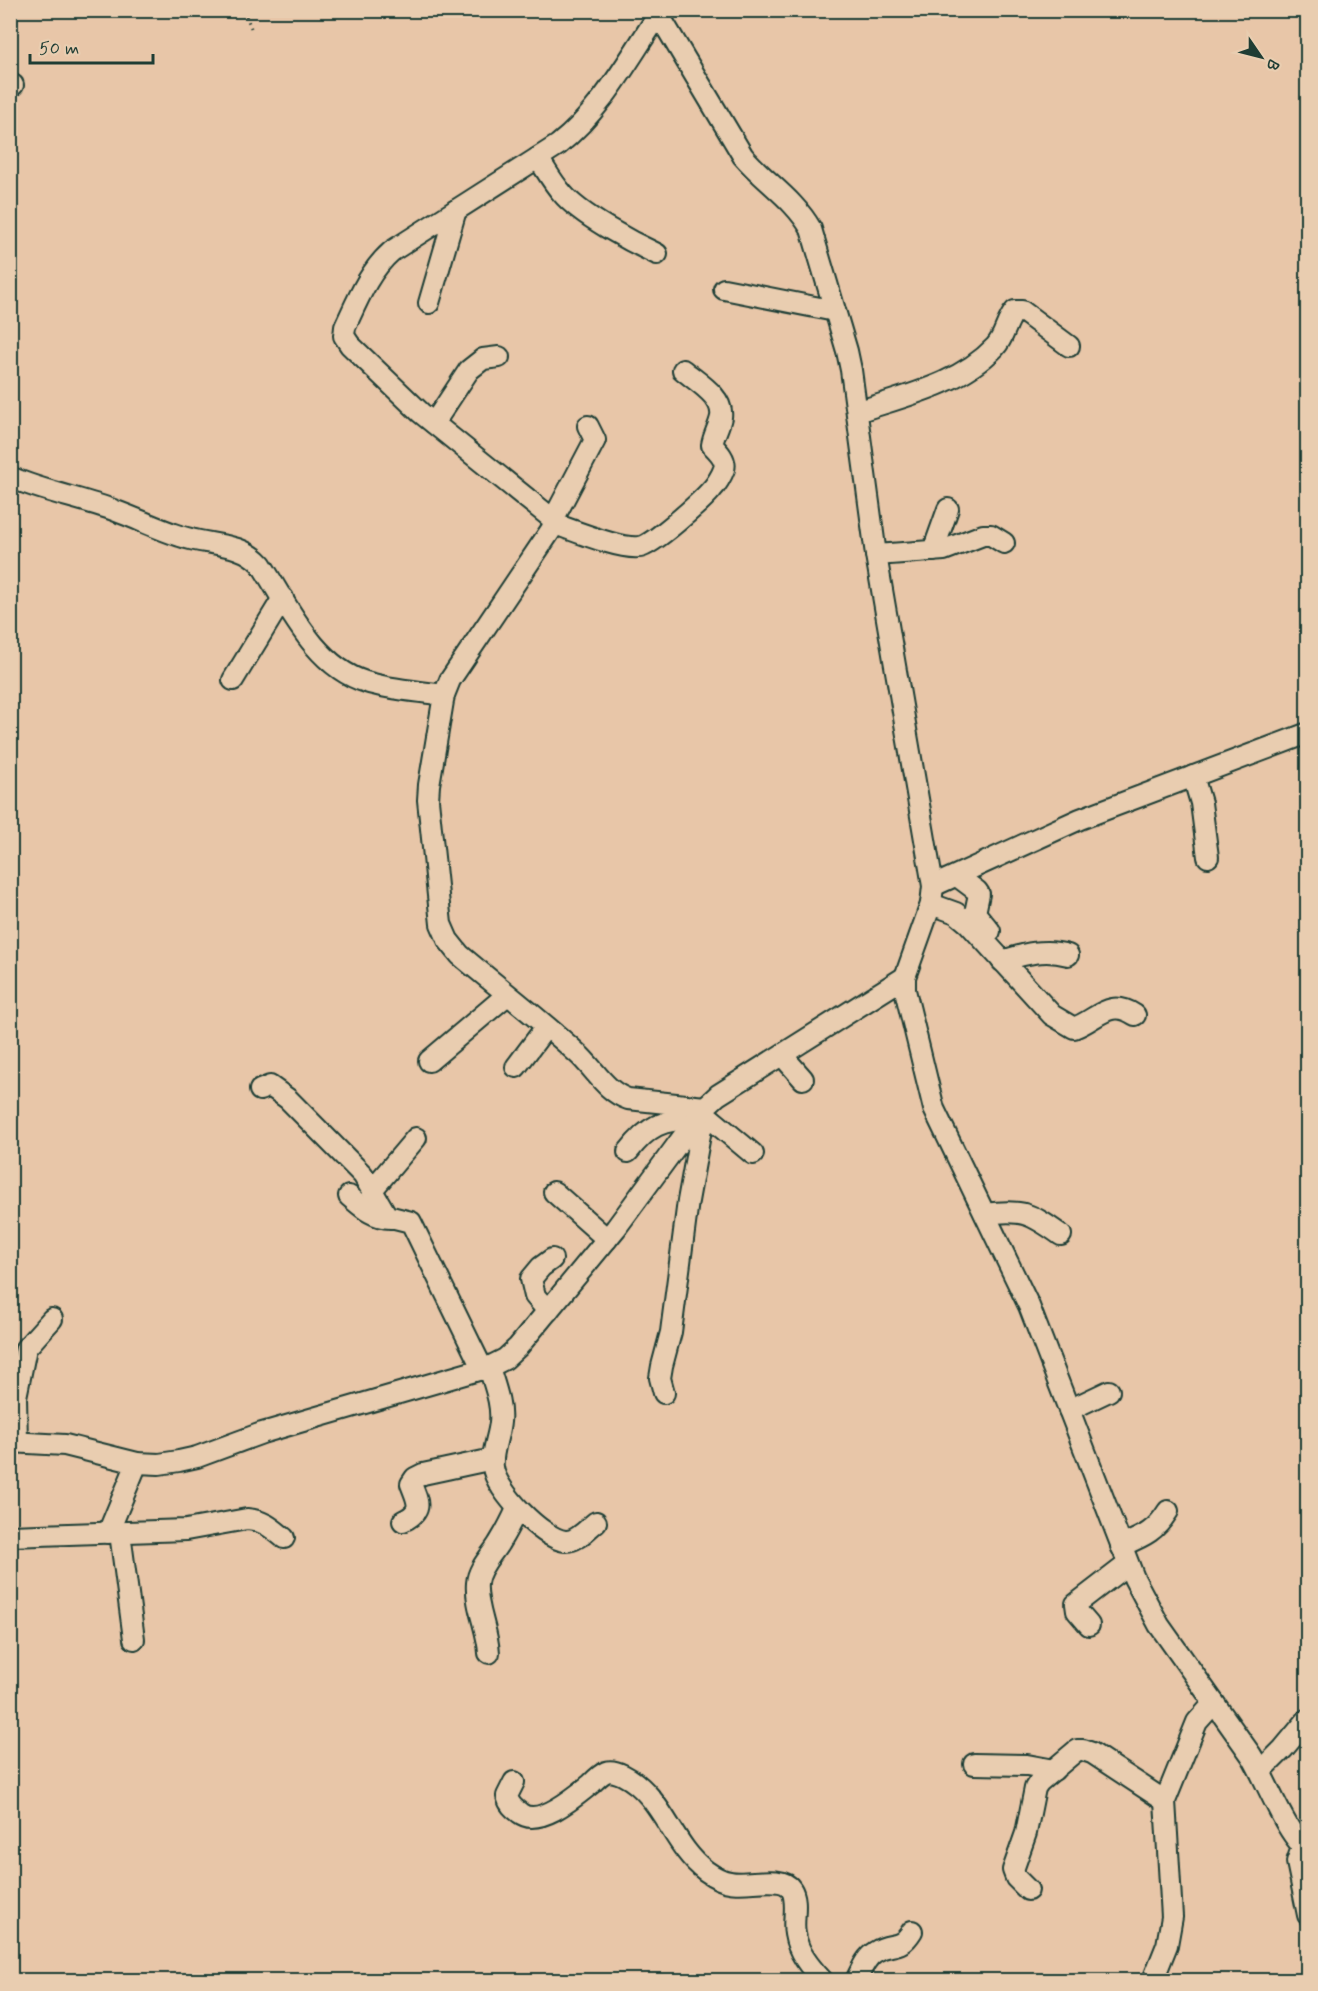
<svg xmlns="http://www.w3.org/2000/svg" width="1318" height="1991" viewBox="0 0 1318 1991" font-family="Mynerve,sans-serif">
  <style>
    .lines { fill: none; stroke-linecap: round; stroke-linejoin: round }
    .minor-casing { stroke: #1f3d34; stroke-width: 24 }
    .path { stroke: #1f3d34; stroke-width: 3; stroke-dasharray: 1.5 4.5; stroke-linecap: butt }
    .minor { stroke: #e9cdb0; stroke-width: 20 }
  </style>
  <rect width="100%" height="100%" fill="#e8c6a8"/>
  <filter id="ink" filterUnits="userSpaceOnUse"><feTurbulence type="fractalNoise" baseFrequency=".0167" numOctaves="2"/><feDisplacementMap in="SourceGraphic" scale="12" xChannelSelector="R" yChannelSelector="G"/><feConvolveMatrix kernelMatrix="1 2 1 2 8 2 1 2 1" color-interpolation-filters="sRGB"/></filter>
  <g filter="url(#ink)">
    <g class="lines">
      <defs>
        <g id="minor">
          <path d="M656 10 743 156C765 182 794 199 811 229L847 351 851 370 876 555 933 886 931 904 905 977V990L934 1109 1029 1306 1134 1578 1159 1625 1251 1755C1265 1777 1288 1839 1308 1850"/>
          <path d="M659 14C628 60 602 110 558 145L392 251C369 271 358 299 345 327L344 336 350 345 421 413 555 521 551 530 450 680 444 695 429 785 428 800 441 924 448 940 460 955C499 988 540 1019 577 1053 595 1069 605 1091 628 1099L705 1107 688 1201 671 1332 662 1366 660 1378 664 1393"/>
          <polyline points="10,83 13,85"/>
          <path d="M538 158C546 170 553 183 562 193 580 215 631 242 657 254"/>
          <polyline points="724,289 835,311"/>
          <polyline points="429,303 456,210"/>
          <path d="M857 412C904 396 959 385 995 347 1005 337 1006 321 1015 311H1022L1069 346"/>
          <polyline points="434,423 469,370 483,359 499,357"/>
          <path d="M10 477C44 492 81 498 116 511 138 519 158 529 180 536 208 546 240 541 261 564 288 606 315 667 366 682 391 690 419 691 444 695"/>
          <polyline points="554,518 595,440 588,426"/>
          <path d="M555 524C575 531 621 550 640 547 653 545 702 501 712 489 716 485 722 475 724 469 727 460 718 451 712 445 714 434 719 427 721 417 724 397 697 382 683 370"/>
          <polyline points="933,551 948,509"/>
          <polyline points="876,555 944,550 983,535 991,535 1004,543"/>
          <polyline points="233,680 283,598"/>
          <polyline points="1193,776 1201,803 1208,857"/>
          <polyline points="957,876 977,891 979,894 975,913 990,931"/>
          <polyline points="933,886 1080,819 1308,733"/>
          <path d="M931 904 956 913 968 923 1052 1015 1074 1028C1098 1019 1109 998 1135 1015"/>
          <path d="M1002 961C1024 954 1045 948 1068 955"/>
          <polyline points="782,1055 803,1079"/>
          <polyline points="429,1061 507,995"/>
          <polyline points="516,1067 546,1027"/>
          <polyline points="260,1090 270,1086 288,1099 363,1175 387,1216 411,1222 483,1370"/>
          <polyline points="704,1113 753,1154"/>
          <path d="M628 1152C648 1126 662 1119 696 1119"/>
          <polyline points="372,1190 416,1138"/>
          <polyline points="554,1192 607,1239"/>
          <path d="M349 1196C362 1207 374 1219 392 1218"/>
          <path d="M985 1214C1023 1209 1030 1213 1061 1235"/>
          <polyline points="548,1311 535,1296 531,1279 541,1267 552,1259"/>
          <path d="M489 1367C494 1385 502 1403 500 1422 499 1436 491 1453 493 1467 495 1490 543 1539 565 1541 577 1542 587 1529 596 1522"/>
          <polyline points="1069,1410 1109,1391"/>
          <polyline points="10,1442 65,1445 137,1463 159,1464 179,1461 197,1457 262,1433 489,1367 505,1359 518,1347 616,1228 705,1107 718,1095 905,977"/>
          <polyline points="17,1442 16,1397 26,1348 52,1319"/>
          <path d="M403 1521C424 1511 418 1502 411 1484L415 1478 423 1474 493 1459"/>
          <polyline points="108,1533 137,1463"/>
          <polyline points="120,1533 134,1639"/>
          <path d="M10 1536 186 1530 247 1519C263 1520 272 1528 284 1538"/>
          <path d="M1121 1546C1144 1536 1155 1532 1168 1511"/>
          <polyline points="1089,1625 1077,1611 1076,1604 1128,1564"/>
          <path d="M489 1653C488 1630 475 1606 477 1583 478 1568 492 1555 499 1543 506 1532 512 1520 517 1509"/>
          <polyline points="974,1764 1027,1765 1054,1770"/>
          <polyline points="1261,1771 1283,1749 1308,1719"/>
          <path d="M514 1782 507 1796C509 1804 513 1808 520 1813 539 1828 576 1796 591 1784 595 1780 601 1774 606 1772 611 1770 619 1773 623 1775 663 1795 671 1845 706 1871 713 1876 721 1881 730 1882 747 1886 782 1874 791 1889 799 1901 792 1920 795 1934 798 1953 810 1967 822 1980"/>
          <polyline points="1302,1847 1297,1862 1308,1915"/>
          <polyline points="1028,1890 1016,1878 1013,1870 1026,1833 1035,1788 1039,1782 1077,1750 1083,1750 1092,1753 1165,1801"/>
          <path d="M856 1980C861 1971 865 1958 875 1952 892 1941 899 1952 912 1931"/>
          <polyline points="1153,1980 1167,1945 1172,1917 1165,1801 1197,1722 1214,1703"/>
        </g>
      </defs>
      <use href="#minor" class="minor-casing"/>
      <polyline class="path" points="244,10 251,28"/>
      <use href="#minor" class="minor"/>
    </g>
  </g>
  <rect width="1318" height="1991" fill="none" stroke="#e9cdb0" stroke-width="36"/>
  <rect x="18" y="18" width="1282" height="1955" fill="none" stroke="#1f3d34" stroke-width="2" filter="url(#ink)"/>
  <g transform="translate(1261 57) rotate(125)" stroke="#e9cdb0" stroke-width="4.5" paint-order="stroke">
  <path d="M0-4.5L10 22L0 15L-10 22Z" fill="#1f3d34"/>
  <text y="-9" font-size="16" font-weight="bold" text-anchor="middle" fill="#1f3d34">B</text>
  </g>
  <path d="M30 54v9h123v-9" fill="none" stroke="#1f3d34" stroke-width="3"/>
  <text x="39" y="54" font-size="18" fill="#1f3d34" stroke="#e9cdb0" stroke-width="4.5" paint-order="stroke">50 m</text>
</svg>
